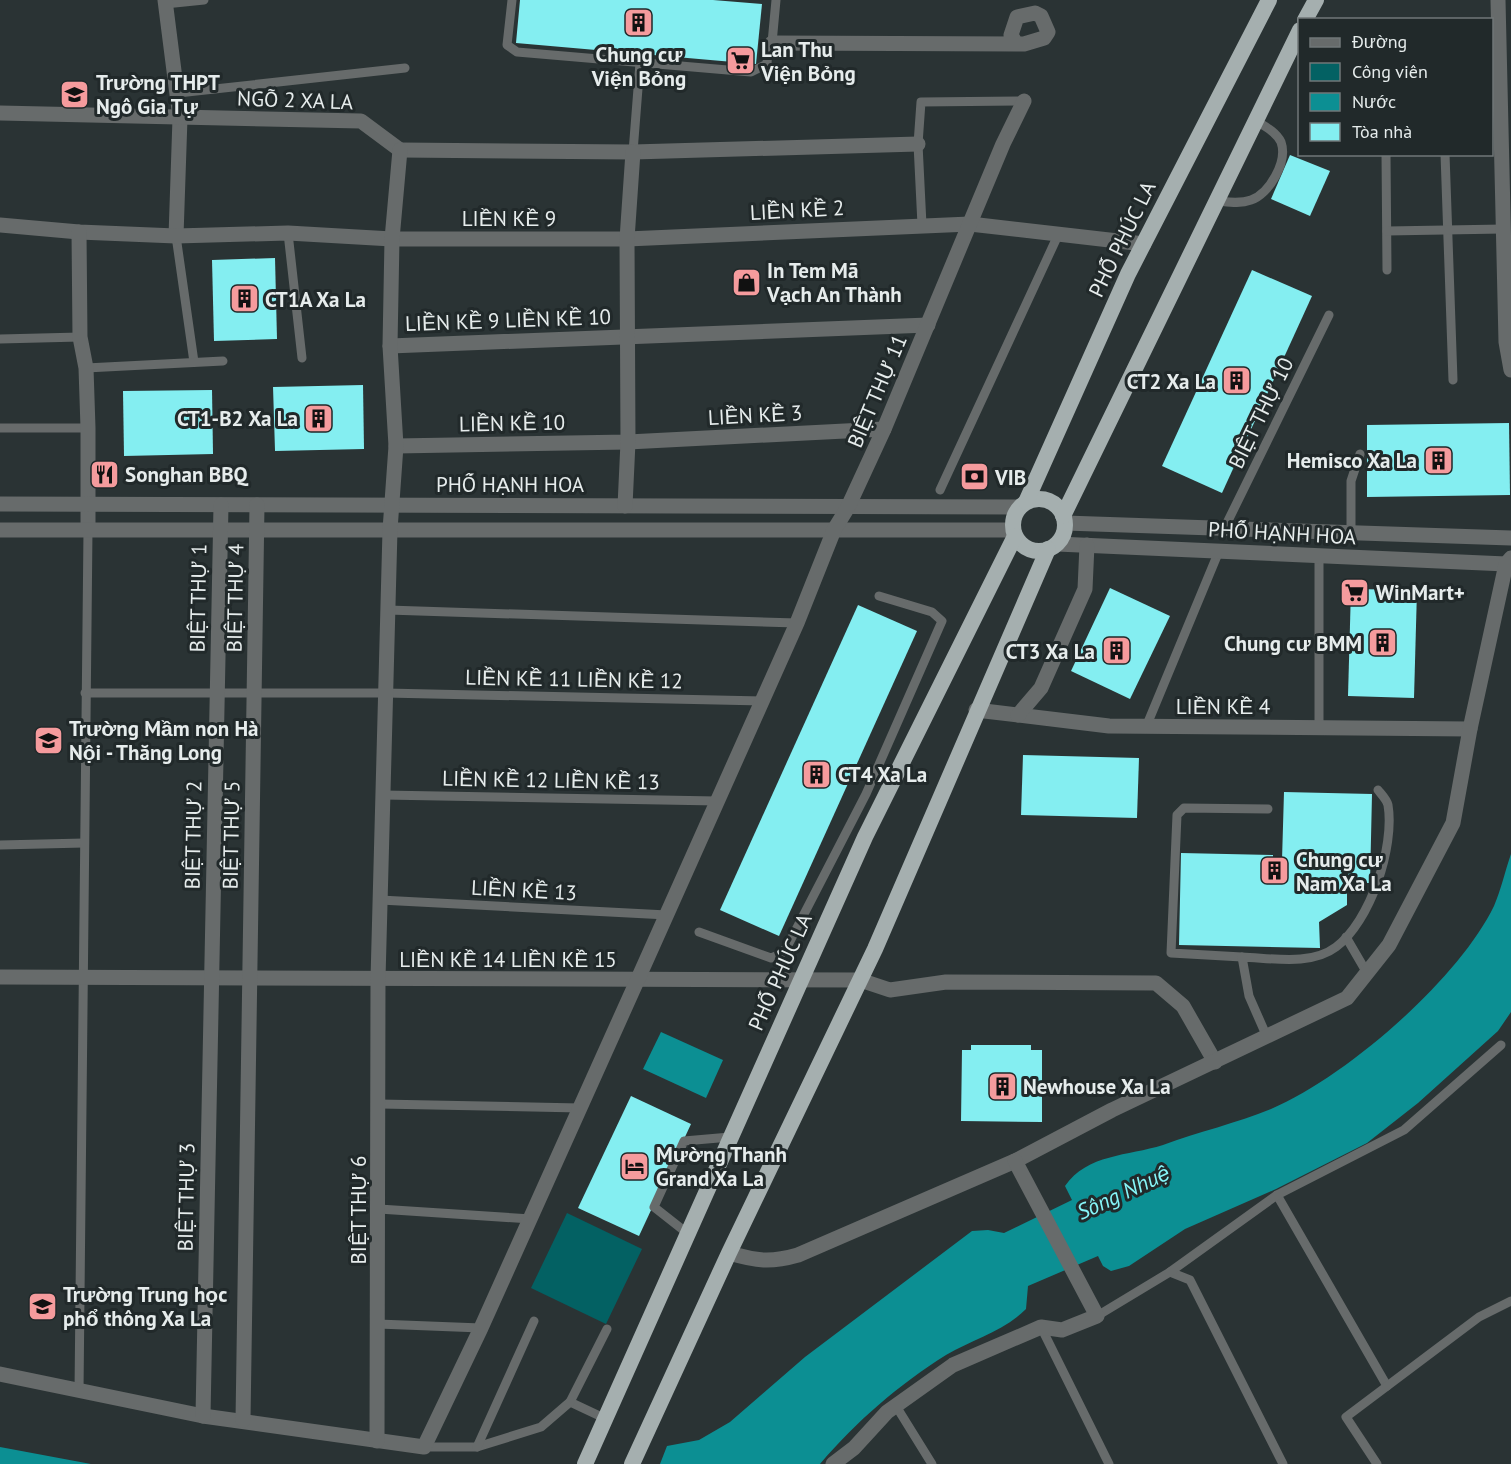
<svg xmlns="http://www.w3.org/2000/svg" width="1511" height="1464" viewBox="0 0 1511 1464" font-family="'PT Sans',sans-serif">
  <style>
    .green { fill: #036163 }
    .water { fill: #0c8f93 }
    .building { fill: #84eef1 }
    .lines { fill: none; stroke-linecap: round; stroke-linejoin: round }
    .service { stroke: #676b6b; stroke-width: 9 }
    .minor { stroke: #676b6b; stroke-width: 15 }
    .trunk { stroke: #a5afaf; stroke-width: 16 }
    .labels { text-anchor: middle; dominant-baseline: central; stroke-width: 6; stroke-linejoin: round; paint-order: stroke }
    .poi-label { font-size: 21px; font-weight: bold; fill: #e6ecec; stroke: #21292a; text-anchor: start }
    .street-label { font-size: 21px; fill: #e6ecec; stroke: #21292a }
    .water-label { font-size: 22px; font-style: italic; fill: #86f6f9; stroke: #21292a }
  </style>
  <rect width="100%" height="100%" fill="#2a3334"/>
  <polygon class="green" points="567,1213 642,1249 606,1324 531,1288"/>
  <g class="water">
    <path d="M1511 854V1012L1498 1031 1418 1103 1367 1143 1276 1189 1185 1229 1129 1266 1111 1271 1103 1266 1098 1256 1028 1286 1026 1309C1004 1331 973 1339 946 1355 897 1386 858 1420 820 1464H660L667 1446 699 1440 730 1422 805 1357 972 1231 988 1230 1004 1233 1072 1200 1065 1186C1087 1154 1128 1156 1163 1145 1198 1132 1237 1123 1271 1109 1346 1077 1458 980 1494 906 1501 890 1505 871 1511 854Z"/>
    <polygon points="661,1032 723,1060 706,1098 643,1069"/>
    <polygon points="0,1447 91,1464 0,1464"/>
  </g>
  <g class="building">
    <polygon points="520,0 713,0 762,4 756,64 516,43"/>
    <polygon points="1290,155 1330,171 1310,216 1271,199"/>
    <polygon points="275,258 277,339 214,341 212,260"/>
    <polygon points="1252,270 1312,296 1222,493 1162,466"/>
    <polygon points="363,385 364,449 275,451 273,387"/>
    <polygon points="212,390 213,454 124,456 123,391"/>
    <polygon points="1509,423 1510,495 1367,497 1367,425"/>
    <polygon points="1110,588 1170,616 1130,699 1071,671"/>
    <polygon points="1351,589 1417,590 1414,698 1348,696"/>
    <polygon points="858,605 917,631 779,936 720,910"/>
    <polygon points="1023,755 1139,758 1137,818 1021,815"/>
    <polygon points="1284,792 1372,794 1370,883 1347,883 1347,905 1319,922 1320,948 1179,945 1181,853 1273,855 1273,860 1282,860"/>
    <polygon points="971,1045 1031,1045 1031,1050 1042,1050 1042,1122 961,1121 962,1050 971,1050"/>
    <polygon points="631,1096 691,1124 639,1236 578,1208"/>
  </g>
  <g class="lines">
    <g class="service">
      <polyline points="512,0 507,45 517,52 751,72 767,64 768,47 772,43 776,0"/>
      <polyline points="165,4 204,0"/>
      <polyline points="178,93 405,68"/>
      <polyline points="633,152 640,63"/>
      <polyline points="1386,154 1387,270"/>
      <polyline points="1445,154 1453,380"/>
      <path d="M1218 201C1229 202 1240 204 1251 200 1269 194 1288 162 1281 142 1276 132 1266 127 1256 121"/>
      <polyline points="922,225 918,144 921,102 1024,101"/>
      <polyline points="1387,231 1503,229"/>
      <polyline points="288,233 302,358"/>
      <polyline points="176,236 194,362"/>
      <polyline points="0,339 80,337"/>
      <polyline points="86,368 223,361"/>
      <polyline points="0,428 88,428"/>
      <polyline points="940,490 1059,233"/>
      <polyline points="1225,527 1329,315"/>
      <polyline points="1351,532 1351,481 1360,454"/>
      <polyline points="1319,556 1319,728"/>
      <polyline points="388,610 797,623"/>
      <polyline points="85,693 386,693 763,701"/>
      <polyline points="1146,727 1219,551"/>
      <polyline points="383,795 717,801"/>
      <polyline points="0,845 84,843"/>
      <polyline points="380,900 667,915"/>
      <polyline points="699,932 771,958 781,954 787,947 866,794 942,621 932,612 879,596"/>
      <polyline points="1346,937 1367,973"/>
      <polyline points="1242,957 1171,953 1177,815 1184,808 1268,809"/>
      <path d="M1267 1037 1249 996 1242 957C1272 958 1311 966 1336 947 1370 922 1395 847 1388 805 1387 800 1382 795 1378 790"/>
      <polyline points="380,1104 580,1108"/>
      <polyline points="1277,1195 1387,1386"/>
      <polyline points="379,1209 531,1219"/>
      <polyline points="687,1233 654,1207 684,1141 730,1137"/>
      <polyline points="1170,1272 1190,1280 1283,1464"/>
      <polyline points="1097,1316 1170,1272 1277,1195 1404,1130 1501,1045"/>
      <polyline points="378,1324 481,1328"/>
      <polyline points="1041,1327 1109,1464"/>
      <polyline points="79,1392 88,530"/>
      <polyline points="570,1402 604,1418"/>
      <polyline points="896,1406 932,1464"/>
      <polyline points="424,1447 477,1447 541,1427 570,1402 607,1329"/>
      <polyline points="477,1447 534,1321"/>
      <polyline points="1377,1464 1346,1417 1479,1317 1511,1301"/>
    </g>
    <g class="minor">
      <polyline points="165,0 180,118 176,236"/>
      <polyline points="1498,0 1506,342 1511,370"/>
      <polyline points="772,43 1024,44 1044,38 1048,32 1041,16 1035,13 1017,17 1011,35 1015,42"/>
      <polyline points="0,113 361,121 400,150"/>
      <polyline points="400,150 633,152 918,144"/>
      <polyline points="0,225 79,232 176,236 288,233 392,239 627,239 970,224 1144,244"/>
      <polyline points="79,232 80,337 86,368 88,428 88,530"/>
      <polyline points="390,346 928,325"/>
      <polyline points="396,446 628,442 884,429"/>
      <polyline points="0,504 1019,507"/>
      <polyline points="625,506 628,442 627,239 633,152"/>
      <polyline points="1065,523 1511,538"/>
      <polyline points="0,530 1013,530"/>
      <polyline points="1057,544 1506,564"/>
      <polyline points="976,710 1109,726 1470,729"/>
      <polyline points="1018,715 1041,688 1085,589 1087,545"/>
      <polyline points="0,977 860,980 890,990 946,982 1156,983 1183,1006 1215,1062"/>
      <path d="M729 1253C757 1261 770 1263 798 1255L1015 1161 1112 1110 1347 998 1389 945 1453 823 1470 729 1506 564 1511 558"/>
      <polyline points="0,1374 203,1416 424,1447 481,1328 637,981 797,623 834,530 848,507 884,429 1003,144 1024,101"/>
      <polyline points="203,1416 221,505"/>
      <polyline points="243,1420 257,505"/>
      <polyline points="377,1441 378,979 390,530 396,446 390,346 392,239 400,150"/>
      <polyline points="833,1464 854,1448 887,1412 953,1365 1041,1327 1062,1330 1097,1316 1015,1161"/>
    </g>
    <g class="trunk">
      <polyline points="1305,20 1316,0"/>
      <circle cx="1039" cy="525" r="26"/>
      <polyline points="1026,502 1128,274 1269,0"/>
      <polyline points="1063,516 1300,30"/>
      <polyline points="585,1464 865,837 1015,536"/>
      <polyline points="632,1464 729,1253 875,949 1048,549"/>
    </g>
  </g>
  <defs>
    <symbol id="building-square" viewBox="-11 -11 22 22"><rect x="-9" y="-9" width="18" height="18" rx="4" fill="#f59b9d" stroke="#21292a"/><path d="M-4-6H4V6H1V3H-1V6H-4ZM-2.5-4.3h1.7v1.8h-1.7ZM.8-4.3h1.7v1.8H.8ZM-2.5-1h1.7V.8h-1.7ZM.8-1h1.7V.8H.8Z" fill="#111"/></symbol>
    <symbol id="supermarket-square" viewBox="-11 -11 22 22"><rect x="-9" y="-9" width="18" height="18" rx="4" fill="#f59b9d" stroke="#21292a"/><path d="M-6-5.5h2.5l.6 2H6L4.5 2H-2.5L-4.4-4H-6ZM-1.5 3.2a1.3 1.3 0 1 0 .1 0ZM3 3.2a1.3 1.3 0 1 0 .1 0Z" fill="#111"/></symbol>
    <symbol id="school-square" viewBox="-11 -11 22 22"><rect x="-9" y="-9" width="18" height="18" rx="4" fill="#f59b9d" stroke="#21292a"/><path d="M0-5L7-2L0 1L-7-2ZM-4 1L0 2.5L4 1V4Q0 6-4 4Z" fill="#111"/></symbol>
    <symbol id="shop-square" viewBox="-11 -11 22 22"><rect x="-9" y="-9" width="18" height="18" rx="4" fill="#f59b9d" stroke="#21292a"/><path d="M-5-2.5h2.3a2.7 3.5 0 0 1 5.4 0H5L5.5 6h-11ZM-1.5-2.5h3a1.5 2.3 0 0 0-3 0Z" fill="#111"/></symbol>
    <symbol id="restaurant-square" viewBox="-11 -11 22 22"><rect x="-9" y="-9" width="18" height="18" rx="4" fill="#f59b9d" stroke="#21292a"/><path d="M-5-6h1v4h1v-4h1v4h1v-4h1v5L-1.5 .5V6h-2V.5L-5-1ZM5-6V6H3V1.5H1.5Q1.5-4 5-6Z" fill="#111"/></symbol>
    <symbol id="bank-square" viewBox="-11 -11 22 22"><rect x="-9" y="-9" width="18" height="18" rx="4" fill="#f59b9d" stroke="#21292a"/><path d="M-6-4H6V4H-6ZM0-2.3a2.3 2.3 0 1 0 0 4.6a2.3 2.3 0 1 0 0-4.6Z" fill="#111"/></symbol>
    <symbol id="hotel-square" viewBox="-11 -11 22 22"><rect x="-9" y="-9" width="18" height="18" rx="4" fill="#f59b9d" stroke="#21292a"/><path d="M-6-4.5h1.5V1H6V5H4.5V3h-9V5H-6ZM-4 0a1.8 1.8 0 1 1 3.6 0ZM.5 0V-2.5h3Q6-2.5 6 0Z" fill="#111"/></symbol>
  </defs>
  <g fill-rule="evenodd">
    <use href="#building-square" x="622" y="6" width="33" height="33"/>
    <use href="#supermarket-square" x="724" y="44" width="33" height="33"/>
    <use href="#school-square" x="58" y="78" width="33" height="33"/>
    <use href="#shop-square" x="730" y="266" width="33" height="33"/>
    <use href="#building-square" x="228" y="282" width="33" height="33"/>
    <use href="#building-square" x="1220" y="364" width="33" height="33"/>
    <use href="#building-square" x="302" y="402" width="33" height="33"/>
    <use href="#building-square" x="1422" y="444" width="33" height="33"/>
    <use href="#restaurant-square" x="88" y="458" width="33" height="33"/>
    <use href="#bank-square" x="958" y="460" width="33" height="33"/>
    <use href="#supermarket-square" x="1338" y="576" width="33" height="33"/>
    <use href="#building-square" x="1366" y="626" width="33" height="33"/>
    <use href="#building-square" x="1100" y="634" width="33" height="33"/>
    <use href="#school-square" x="32" y="724" width="33" height="33"/>
    <use href="#building-square" x="800" y="758" width="33" height="33"/>
    <use href="#building-square" x="1258" y="854" width="33" height="33"/>
    <use href="#building-square" x="986" y="1070" width="33" height="33"/>
    <use href="#hotel-square" x="618" y="1150" width="33" height="33"/>
    <use href="#school-square" x="26" y="1290" width="33" height="33"/>
  </g>
  <g class="labels">
    <g class="poi-label">
      <text x="761" y="49">Lan Thu<tspan x="761" dy="24">Viện Bỏng</tspan></text>
      <text x="639" y="54" text-anchor="middle">Chung cư<tspan x="639" dy="24">Viện Bỏng</tspan></text>
      <text x="96" y="82">Trường THPT<tspan x="96" dy="24">Ngô Gia Tự</tspan></text>
      <text x="767" y="270">In Tem Mã<tspan x="767" dy="24">Vạch An Thành</tspan></text>
      <text x="265" y="299">CT1A Xa La</text>
      <text x="1216" y="381" text-anchor="end">CT2 Xa La</text>
      <text x="298" y="418" text-anchor="end">CT1-B2 Xa La</text>
      <text x="1417" y="460" text-anchor="end">Hemisco Xa La</text>
      <text x="125" y="474">Songhan BBQ</text>
      <text x="995" y="477">VIB</text>
      <text x="1376" y="592">WinMart+</text>
      <text x="1362" y="643" text-anchor="end">Chung cư BMM</text>
      <text x="1095" y="651" text-anchor="end">CT3 Xa La</text>
      <text x="69" y="728">Trường Mầm non Hà<tspan x="69" dy="24">Nội - Thăng Long</tspan></text>
      <text x="838" y="774">CT4 Xa La</text>
      <text x="1296" y="859">Chung cư<tspan x="1296" dy="24">Nam Xa La</tspan></text>
      <text x="1023" y="1086">Newhouse Xa La</text>
      <text x="656" y="1154">Mường Thanh<tspan x="656" dy="24">Grand Xa La</tspan></text>
      <text x="63" y="1294">Trường Trung học<tspan x="63" dy="24">phổ thông Xa La</tspan></text>
    </g>
    <g class="street-label">
      <text transform="translate(295 100) rotate(2)">NGÕ 2 XA LA</text>
      <text transform="translate(797 210) rotate(-3)">LIỀN KỀ 2</text>
      <text x="509" y="218">LIỀN KỀ 9</text>
      <text transform="translate(1122 239) rotate(-64)">PHỐ PHÚC LA</text>
      <text transform="translate(508 320) rotate(-2)">LIỀN KỀ 9 LIỀN KỀ 10</text>
      <text transform="translate(877 391) rotate(-67)">BIỆT THỰ 11</text>
      <text transform="translate(1261 413) rotate(-64)">BIỆT THỰ 10</text>
      <text transform="translate(755 415) rotate(-3)">LIỀN KỀ 3</text>
      <text transform="translate(512 423) rotate(-1)">LIỀN KỀ 10</text>
      <text x="510" y="484">PHỐ HẠNH HOA</text>
      <text transform="translate(1282 533) rotate(3)">PHỐ HẠNH HOA</text>
      <text transform="translate(198 598) rotate(-89)">BIỆT THỰ 1</text>
      <text transform="translate(235 598) rotate(-89)">BIỆT THỰ 4</text>
      <text transform="translate(574 679) rotate(1)">LIỀN KỀ 11 LIỀN KỀ 12</text>
      <text x="1223" y="706">LIỀN KỀ 4</text>
      <text transform="translate(551 780) rotate(1)">LIỀN KỀ 12 LIỀN KỀ 13</text>
      <text transform="translate(193 835) rotate(-89)">BIỆT THỰ 2</text>
      <text transform="translate(231 835) rotate(-89)">BIỆT THỰ 5</text>
      <text transform="translate(524 890) rotate(3)">LIỀN KỀ 13</text>
      <text x="508" y="959">LIỀN KỀ 14 LIỀN KỀ 15</text>
      <text transform="translate(780 972) rotate(-66)">PHỐ PHÚC LA</text>
      <text transform="translate(186 1197) rotate(-89)">BIỆT THỰ 3</text>
      <text transform="translate(358 1210) rotate(-90)">BIỆT THỰ 6</text>
    </g>
    <g class="water-label">
      <text transform="translate(1123 1192) rotate(-25)">Sông Nhuệ</text>
    </g>
  </g>
  <rect x="1298" y="18" width="195" height="138" fill="#21292a" stroke="#707778" stroke-width="1.5"/>
  <rect x="1310" y="38" width="30" height="9" fill="#676b6b" stroke="#707778" stroke-width="1.5"/>
  <text x="1352" y="48" font-size="18" fill="#e6ecec">Đường</text>
  <rect x="1310" y="63" width="30" height="18" fill="#036163" stroke="#707778" stroke-width="1.5"/>
  <text x="1352" y="78" font-size="18" fill="#e6ecec">Công viên</text>
  <rect x="1310" y="93" width="30" height="18" fill="#0c8f93" stroke="#707778" stroke-width="1.5"/>
  <text x="1352" y="108" font-size="18" fill="#e6ecec">Nước</text>
  <rect x="1310" y="123" width="30" height="18" fill="#84eef1" stroke="#707778" stroke-width="1.5"/>
  <text x="1352" y="138" font-size="18" fill="#e6ecec">Tòa nhà</text>
</svg>
